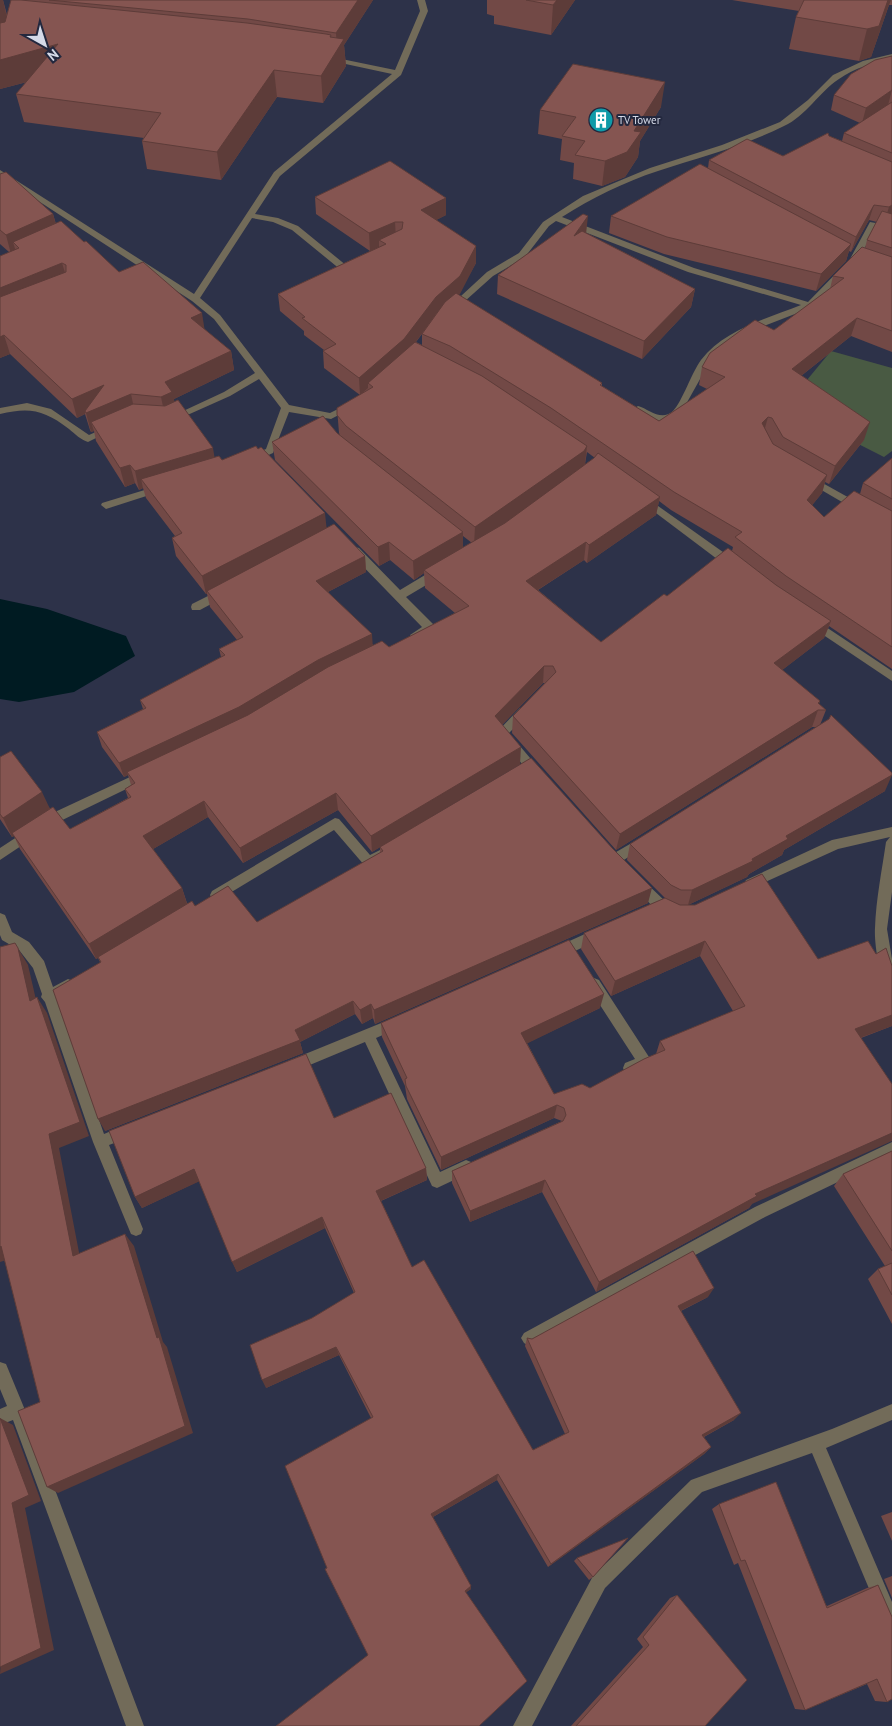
<svg xmlns="http://www.w3.org/2000/svg" width="892" height="1726" viewBox="0 0 892 1726" font-family="'PT Sans',sans-serif">
  <style>
    .green { fill: #495a43 }
    .water { fill: #001b22 }
    .lines { fill: none; stroke-linecap: round; stroke-linejoin: round }
    .minor { fill: #726b59; fill-rule: evenodd }
    .wall { fill: #724946; fill-rule: evenodd }
    .shaded-wall { fill: #5d3c39 }
    .building { fill: #855551; stroke: #5d3c39 }
    .labels { text-anchor: middle; dominant-baseline: central; stroke-width: 4; stroke-linejoin: round; paint-order: stroke }
    .far-poi-label { font-size: 11px; fill: #d5dae8; stroke: #23283e; text-anchor: start }
  </style>
  <rect width="100%" height="100%" fill="#2d3249"/>
  <polygon class="green" points="831,351 892,368 892,451 884,457 801,415 802,386"/>
  <polygon class="water" points="0,599 47,609 126,636 135,656 74,692 19,702 0,699"/>
  <g class="lines">
    <g class="minor">
      <polygon points="417,0 425,0 428,11 401,75 280,176 255,214 278,218 298,226 347,266 347,270 341,270 292,230 273,222 252,218 200,298 220,315 289,405 330,413 350,403 356,403 358,405 331,419 289,412 273,453 255,461 247,461 247,457 266,449 281,408 259,379 230,396 174,421 168,421 166,419 224,392 255,373 214,319 192,301 0,176 0,170 194,294 274,172 392,74 327,60 327,56 395,70 420,11"/>
      <path d="M892 54V58C874 63 854 68 839 79 819 92 806 116 784 126 744 146 700 157 658 171 624 182 592 198 562 217L694 268 808 302 850 259 870 222 892 226V232L876 227 857 262 813 307 751 331 726 345 709 363 680 415 665 422 648 419 633 409 638 406C649 409 661 422 673 411 682 402 692 372 701 360 725 329 766 319 801 305L688 272 556 221 549 226 525 257 493 276 455 310 452 311 448 308 487 272 519 253 543 222 583 196 650 168 722 145 780 122 808 100 833 75 863 61Z"/>
      <path d="M27 403 51 409 89 435 109 426 114 429 88 442C81 440 75 434 69 429 44 410 30 407 0 414V408Z"/>
      <polygon points="810,476 862,505 862,509 854,509 806,481 805,479"/>
      <polygon points="161,485 165,486 165,490 106,509 101,505 102,503"/>
      <polygon points="644,496 737,562 738,565 737,568 729,568 640,501 640,497"/>
      <path d="M355 547 359 548 400 590 435 569H443L444 572 443 575 406 597 434 625 436 628C431 634 419 640 412 638L410 635 422 627 351 554 350 551Z"/>
      <polygon points="222,589 227,593 226,596 200,610 192,610 191,607 192,604"/>
      <polygon points="814,619 892,671 892,681 810,626 809,623"/>
      <polygon points="524,707 528,708 530,711 528,714 509,733 541,771 543,774 541,777 533,777 496,733 520,708"/>
      <polygon points="145,770 149,772 151,775 149,778 50,826 42,826 40,822 42,818"/>
      <path d="M335 818 339 819 370 855 382 849 386 850 388 854C385 861 372 868 365 866L334 830 220 899 216 900 212 899 210 895 212 891Z"/>
      <path d="M892 827V892L887 929 892 959V989C879 984 874 941 875 928 876 899 882 870 886 842L890 837 838 849 750 889 746 888 744 884 746 880 832 840Z"/>
      <polygon points="29,829 33,830 35,834 33,838 0,860 0,848"/>
      <polygon points="642,837 646,838 648,842 646,846 619,863 615,864 611,863 609,859 611,855"/>
      <polygon points="639,879 643,880 666,902 676,907 677,911 676,915 671,917 656,910 635,888 633,884 635,880"/>
      <polygon points="0,913 5,915 12,932 29,942 44,961 53,987 68,979 73,981 75,985 73,989 57,999 104,1134 128,1124 133,1126 135,1131 133,1136 109,1145 143,1229 141,1234 136,1236 131,1234 93,1142 45,1002 41,997 42,994 33,968 19,950 2,940 0,935"/>
      <polygon points="598,928 603,930 604,934 603,938 562,957 557,959 552,957 550,953 552,949"/>
      <polygon points="594,978 599,980 649,1057 651,1061 649,1065 630,1074 625,1073 623,1068 625,1063 635,1059 589,988 587,984 589,980"/>
      <polygon points="396,1017 401,1019 403,1023 401,1027 376,1038 440,1172 466,1160 471,1162 473,1167 471,1172 437,1188 432,1186 365,1042 293,1072 288,1071 286,1066 288,1061"/>
      <polygon points="892,1142 892,1156 765,1217 534,1343 529,1346 524,1343 521,1338 524,1333 755,1207"/>
      <polygon points="0,1362 6,1364 25,1410 144,1726 126,1726 13,1420 0,1425 0,1409 7,1406 0,1389"/>
      <polygon points="892,1404 892,1420 826,1448 892,1602 892,1632 886,1629 812,1453 702,1492 605,1588 532,1726 513,1726 593,1576 691,1480 832,1429"/>
    </g>
  </g>
  <g class="wall">
    <polygon points="0,0 3,0 7,15 11,0 373,0 344,45 346,66 323,103 277,97 221,180 147,169 142,141 144,138 24,122 16,94 27,82 0,89"/>
    <polygon points="487,0 575,0 551,35 494,24 494,16 487,14"/>
    <polygon points="732,0 892,0 892,5 889,5 871,57 859,61 789,49 796,17 799,11"/>
    <path d="M892 56V352L851 336 801 376 864 440 829 484 825 482 822 493 812 505 824 517 860 494 863 483 892 458V669L829 626 824 638 782 670 820 701 819 704 826 710 820 725 885 791 784 850 782 855 749 874 747 877 688 905 818 959 876 954 892 966V1026L861 1038 749 1208 596 1292 542 1192 470 1222 452 1183V1171L562 1121 554 1118 441 1170 407 1099 405 1086 382 1037 381 1023 600 1008 527 1043 554 1094 590 1088 656 1054 660 1041 733 1011 700 956 611 996 581 949 584 933 665 898 627 860 630 844 816 727H812L616 850 512 733 513 716 545 683H543L502 725 520 764 430 817 648 903 375 1024 373 1018 362 1024 355 1014 300 1042 303 1053 105 1131 100 962 98 958 96 959 20 849 14 836 12 837 0 819V757L70 829 128 798 125 789 131 785 128 775 124 777 102 747 97 732 143 709 140 700 221 657 219 649 237 640 210 607 207 594H206L176 556 172 538 175 536 146 498 143 488 139 490 135 483 125 487 96 441 94 431 91 432 90 430 85 414 77 418 10 354 0 358 9 252 0 244V174L53 214 56 224 119 272 204 329 231 351 234 370 174 399V402L214 457 222 460 327 528 365 556 366 572 328 592 373 645 389 647 455 613 425 588 424 573 414 580 390 560 379 566 275 460 272 442 337 433 340 435 339 433 337 408 360 395 324 368 323 351 324 350 304 335V331L280 311 278 294 379 247 370 251 316 214 315 197 446 215 436 220 476 246V263L458 295 602 383V386L659 421 707 389 699 385 702 367 774 330 830 289 833 276 865 248 867 240 877 222 869 220 851 252 849 251 846 261 816 291 664 254 609 233 611 216 708 168 709 160 783 156 829 136 842 141 844 133 860 123 831 110 834 95ZM437 314 422 334V345L416 342ZM587 452 595 458 585 464ZM659 501 671 510 733 547 732 551 667 596 601 642 538 590 584 560 587 563 656 515ZM463 536 472 543 463 548ZM338 810 372 852 380 847V853L257 922 187 903 182 888 153 849 208 817 243 863Z"/>
    <polygon points="661,107 640,141 638,157 625,177 602,186 573,179 574,163 560,160 562,139 538,134 540,110"/>
    <polygon points="586,233 695,289 691,307 642,359 497,294 498,275"/>
    <polygon points="334,1118 426,1168 427,1180 381,1201 412,1267 533,1450 565,1434 525,1346 527,1338 532,1339 708,1297 681,1311 734,1420 704,1437 711,1447 704,1454 548,1567 497,1480 433,1517 471,1586 471,1589 368,1655 327,1568 371,1418 339,1355 266,1388 312,1318 354,1293 325,1228 237,1272 199,1181 142,1208 135,1197"/>
    <polygon points="892,1151 892,1324 868,1279 878,1269 885,1266 834,1186 843,1174"/>
    <polygon points="719,1504 827,1606 867,1588 878,1585 887,1702 875,1701 867,1684 805,1710 795,1709 738,1563 734,1565 712,1509"/>
    <polygon points="892,1512 892,1541 881,1516"/>
    <polygon points="577,1558 593,1577 589,1580 574,1561"/>
    <polygon points="892,1576 892,1598 884,1579"/>
    <polygon points="677,1595 705,1726 571,1726 643,1647 637,1639 670,1598"/>
  </g>
  <g class="shaded-wall">
    <polygon points="0,0 3,0 7,18 0,45"/>
    <polygon points="358,0 373,0 344,45 346,66 323,103 321,76 330,37 331,35 333,57 337,50 336,33"/>
    <polygon points="557,0 575,0 551,35 553,5"/>
    <polygon points="888,0 891,0 889,5 871,57 859,61 867,29"/>
    <polygon points="58,44 65,72 0,89 0,60"/>
    <polygon points="274,70 277,97 221,180 217,152"/>
    <polygon points="665,82 661,107 640,141 638,157 625,177 602,186 605,161 634,131"/>
    <polygon points="892,90 888,105 862,123 866,108"/>
    <polygon points="446,198 446,215 421,228 421,210"/>
    <polygon points="874,205 869,220 851,252 856,237"/>
    <polygon points="892,205 892,217 884,223 889,207"/>
    <polygon points="53,214 58,233 19,248 13,242 16,252 11,254 6,235"/>
    <polygon points="588,216 586,234 574,236"/>
    <polygon points="395,222 396,239 379,240 379,247 370,251 369,233"/>
    <polygon points="851,244 846,261 816,291 821,274"/>
    <polygon points="476,246 476,263 460,294 436,314 405,357 368,383 368,388 360,395 359,378 436,297"/>
    <polygon points="62,263 68,282 0,310 0,288"/>
    <polygon points="695,289 691,307 642,359 644,341"/>
    <polygon points="202,313 205,332 191,318"/>
    <polygon points="857,318 851,336 787,387 792,369"/>
    <polygon points="4,335 10,354 0,358 0,337"/>
    <polygon points="231,351 234,370 174,399 176,411 165,416 161,397 165,382"/>
    <polygon points="104,385 131,394 135,413 91,422 94,431 91,432 86,413 85,411 85,414 77,418 72,399"/>
    <polygon points="768,417 763,435 762,423"/>
    <polygon points="870,422 864,440 829,484 835,466"/>
    <polygon points="587,446 585,464 582,470 474,545 475,527"/>
    <polygon points="213,448 216,466 141,479 143,488 139,490 135,471"/>
    <polygon points="130,465 135,483 125,487 120,468"/>
    <polygon points="827,475 822,493 802,518 807,500"/>
    <polygon points="660,497 656,515 587,563 589,545"/>
    <polygon points="325,513 327,532 207,591 207,594 206,594 202,576"/>
    <polygon points="463,532 463,551 424,570 424,573 414,580 413,561"/>
    <polygon points="389,542 390,560 379,566 378,547"/>
    <polygon points="586,542 584,560 525,598 526,581"/>
    <polygon points="365,556 366,572 318,597 316,581"/>
    <polygon points="831,621 824,638 768,681 774,663"/>
    <polygon points="372,634 373,649 242,722 127,772 128,775 124,777 119,763 318,660"/>
    <polygon points="544,666 543,683 494,733 495,716"/>
    <polygon points="820,701 816,712 818,710 812,727 616,850 620,834"/>
    <polygon points="521,747 520,764 372,852 371,836"/>
    <polygon points="892,775 885,791 784,850 782,855 749,874 747,877 688,905 692,890 752,859 786,836"/>
    <polygon points="42,792 51,811 12,833 14,836 12,837 3,818"/>
    <polygon points="336,793 338,810 243,863 240,848"/>
    <polygon points="204,801 208,817 148,852 143,836"/>
    <polygon points="182,888 187,904 96,959 89,944"/>
    <polygon points="652,888 648,903 375,1024 374,1010"/>
    <polygon points="705,941 700,956 611,996 615,981"/>
    <polygon points="18,948 28,965 40,1017 30,1001"/>
    <polygon points="604,994 600,1008 520,1047 521,1033"/>
    <polygon points="37,997 47,1013 89,1136 59,1148 82,1268 73,1256 49,1134"/>
    <polygon points="353,1001 355,1014 300,1042 303,1053 105,1131 98,1119 295,1030"/>
    <polygon points="371,1004 373,1018 362,1024 360,1010"/>
    <polygon points="892,1015 892,1026 846,1043 855,1029"/>
    <polygon points="557,1105 554,1118 441,1170 441,1157"/>
    <polygon points="892,1133 892,1141 752,1204 749,1208 596,1292 599,1282 755,1194"/>
    <polygon points="426,1168 427,1180 378,1202 376,1191"/>
    <polygon points="194,1169 200,1181 142,1208 135,1197"/>
    <polygon points="545,1180 542,1192 470,1222 470,1211"/>
    <polygon points="322,1217 325,1228 237,1272 232,1262"/>
    <polygon points="125,1234 134,1246 163,1342 167,1347 193,1433 58,1493 47,1487 157,1338"/>
    <polygon points="1,1246 13,1258 0,1262 0,1247"/>
    <polygon points="714,1288 708,1297 672,1315 678,1306"/>
    <polygon points="336,1347 339,1355 266,1388 262,1380"/>
    <polygon points="741,1413 734,1420 696,1441 702,1435"/>
    <polygon points="0,1418 13,1425 41,1501 25,1508 54,1650 0,1674 12,1503"/>
    <polygon points="711,1447 704,1454 548,1567 551,1564"/>
    <polygon points="498,1474 497,1480 431,1518 431,1514"/>
    <polygon points="471,1586 471,1589 465,1593 465,1591"/>
  </g>
  <g class="building">
    <polygon points="11,0 21,0 247,23 326,34 331,35 330,37 344,39 321,76 274,70 217,152 142,141 161,113 16,94 58,44 0,60 0,23 5,22"/>
    <polygon points="49,0 358,0 336,33 248,19"/>
    <polygon points="526,0 557,0 553,5"/>
    <polygon points="804,0 888,0 879,26 867,29 796,17"/>
    <polygon points="892,56 892,90 866,108 834,95 851,74 875,60"/>
    <polygon points="573,64 665,82 634,131 641,132 627,152 605,161 575,155 585,141 562,136 576,117 540,110"/>
    <polygon points="892,102 892,153 844,133"/>
    <polygon points="828,133 829,136 892,162 892,205 889,207 874,205 856,237 709,160 747,139 783,156"/>
    <polygon points="390,161 446,198 421,210 476,246 460,276 436,297 404,339 359,378 323,351 336,344 302,318 305,317 278,294 386,244 379,240 402,229 403,222 395,222 369,233 315,197"/>
    <polygon points="700,164 851,244 821,274 667,237 611,216"/>
    <polygon points="6,172 53,214 6,235 0,230 0,174"/>
    <polygon points="882,211 892,214 892,248 867,240"/>
    <polygon points="583,214 588,216 574,236 582,231 695,289 644,341 498,275"/>
    <polygon points="61,221 84,242 86,241 119,272 143,262 202,313 191,318 231,351 165,382 172,392 161,397 131,394 86,413 85,411 104,385 72,399 4,335 0,337 0,297 66,272 66,265 62,263 0,288 0,256 19,248 13,242"/>
    <polygon points="862,247 892,257 892,331 857,318 792,369 870,422 835,466 783,437 772,418 768,417 762,423 773,444 827,475 807,500 824,517 854,491 892,511 892,647 786,576 735,537 742,532 674,492 551,408 450,346 422,334 445,302 456,293 602,383 600,385 659,421 725,377 702,367 710,353 755,320 774,330 844,278 833,276"/>
    <polygon points="415,342 482,376 587,446 584,451 475,527 346,426 337,415 337,408 373,387 368,383"/>
    <polygon points="178,400 213,448 135,471 130,465 120,468 91,422 133,404 165,406"/>
    <polygon points="323,416 337,433 463,532 413,561 389,542 378,547 272,442"/>
    <polygon points="256,446 258,449 261,447 325,513 202,576 172,538 182,533 141,479 219,456 222,460"/>
    <polygon points="598,453 660,497 589,545 586,542 526,581 601,642 664,594 667,596 728,548 776,585 831,621 774,663 820,701 818,703 826,710 818,710 620,834 513,716 556,672 553,666 544,666 495,716 521,747 371,836 336,793 240,848 204,801 143,836 182,888 89,944 12,833 53,807 70,829 131,797 125,789 135,783 127,772 248,715 328,667 382,641 389,647 469,606 424,570 505,523 594,458"/>
    <polygon points="892,458 892,499 863,483"/>
    <polygon points="334,524 365,556 316,581 372,634 318,660 239,707 119,763 97,732 146,708 140,700 225,655 219,649 243,637 207,591"/>
    <polygon points="831,715 892,773 892,775 786,836 788,839 752,859 753,861 692,890 681,890 671,885 630,844 829,719"/>
    <polygon points="11,751 42,792 3,818 0,814 0,757"/>
    <polygon points="531,758 613,849 652,888 374,1010 371,1004 360,1010 353,1001 295,1030 300,1040 98,1119 53,990 101,962 98,957 192,901 195,906 228,886 257,922 383,851 380,847"/>
    <polygon points="762,874 818,959 868,941 876,954 886,948 892,966 892,1015 855,1029 892,1084 892,1133 755,1194 757,1196 599,1282 545,1180 470,1211 452,1171 563,1121 566,1115 564,1108 557,1105 441,1157 406,1086 405,1079 407,1078 381,1023 569,940 604,994 521,1033 554,1094 582,1084 590,1088 644,1059 665,1050 660,1041 745,1006 705,941 615,981 584,933 665,898 680,905 695,905"/>
    <polygon points="15,943 18,948 30,1001 37,997 80,1122 49,1134 73,1256 125,1234 157,1338 159,1337 185,1426 47,1487 18,1411 40,1402 1,1246 0,1247 0,947"/>
    <polygon points="306,1054 334,1118 391,1093 426,1168 376,1191 412,1267 424,1260 533,1450 569,1432 527,1338 532,1339 693,1251 714,1288 678,1306 741,1413 702,1435 711,1447 551,1564 498,1474 431,1514 471,1586 465,1591 527,1681 479,1726 276,1726 368,1655 325,1569 327,1568 285,1466 373,1417 336,1347 262,1380 250,1345 312,1318 355,1292 322,1217 232,1262 194,1169 135,1197 109,1131"/>
    <polygon points="892,1151 892,1251 843,1174"/>
    <polygon points="892,1263 892,1295 878,1269"/>
    <polygon points="0,1418 29,1495 12,1503 41,1648 0,1667"/>
    <polygon points="776,1482 827,1608 878,1585 892,1617 892,1699 887,1702 877,1679 805,1710 745,1560 741,1561 719,1504"/>
    <polygon points="628,1538 593,1577 577,1558"/>
    <polygon points="677,1595 747,1680 705,1726 576,1726 649,1645 643,1637"/>
  </g>
  <defs>
    <symbol id="building-disc" viewBox="-11 -11 22 22"><circle r="9.5" fill="#0f9aa8" stroke="#23283e"/><path d="M-4-6H4V6H1V3H-1V6H-4ZM-2.5-4.3h1.7v1.8h-1.7ZM.8-4.3h1.7v1.8H.8ZM-2.5-1h1.7V.8h-1.7ZM.8-1h1.7V.8H.8Z" fill="#fff"/></symbol>
  </defs>
  <g fill-rule="evenodd">
    <use href="#building-disc" x="587" y="106" width="28" height="28"/>
  </g>
  <g class="labels">
    <g class="far-poi-label">
      <text x="618" y="120">TV Tower</text>
    </g>
  </g>
  <g transform="translate(45 45) rotate(141)" stroke="#23283e" stroke-width="4" paint-order="stroke">
  <path d="M0-4L9 19L0 12L-9 19Z" fill="#d5dae8"/>
  <text y="-8" font-size="14" font-weight="bold" text-anchor="middle" fill="#d5dae8">N</text>
  </g>
</svg>
